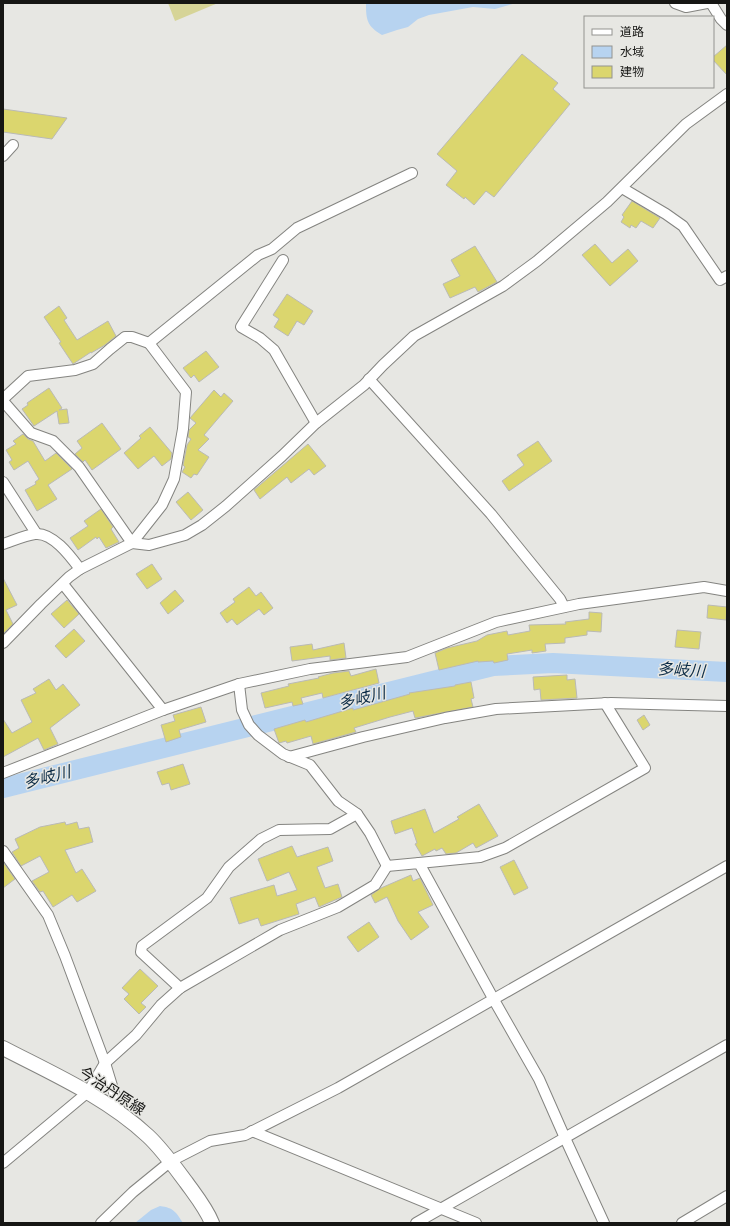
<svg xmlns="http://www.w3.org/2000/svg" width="730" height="1226" viewBox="0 0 730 1226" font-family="Karla,'Noto Sans JP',sans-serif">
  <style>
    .green { fill: #d6d497 }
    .water { fill: #b7d3f0 }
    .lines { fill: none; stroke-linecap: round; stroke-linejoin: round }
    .river { stroke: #b7d3f0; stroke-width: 20 }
    .building { fill: #dbd66e; stroke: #babab6 }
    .street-casing { stroke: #848480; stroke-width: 12 }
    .secondary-casing { stroke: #848480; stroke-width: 16 }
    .street { stroke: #fff; stroke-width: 10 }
    .secondary { stroke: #fff; stroke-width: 14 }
    .labels { text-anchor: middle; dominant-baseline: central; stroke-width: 3; stroke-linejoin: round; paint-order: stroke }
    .street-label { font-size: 15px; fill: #161614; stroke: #e7e7e3 }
    .water-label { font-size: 16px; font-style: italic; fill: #0b2b46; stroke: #e7e7e3 }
  </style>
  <rect width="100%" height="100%" fill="#e7e7e3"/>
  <polygon class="green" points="168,3 218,3 175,21"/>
  <g class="water">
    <path d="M366 3H516L495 9 473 7 429 15 418 19 408 27 397 30 382 35C367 26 366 20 366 3Z"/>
    <path d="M160 1206C174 1208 176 1212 183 1223H135L151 1210Z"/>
  </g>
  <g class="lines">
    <polyline class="river" points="3,788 493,666 553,663 727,672"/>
  </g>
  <g class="building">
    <polygon points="727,45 727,75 713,60 713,57"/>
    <polygon points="522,54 558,83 553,89 570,104 494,197 486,191 474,205 465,197 464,199 446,185 457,171 437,154"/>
    <polygon points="3,109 67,118 52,139 3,132"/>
    <polygon points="632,201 660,218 653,228 641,221 636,228 631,225 630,228 621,222 624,217 622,215"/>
    <polygon points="595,244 612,263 628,249 638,261 610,286 582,255"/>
    <polygon points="475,246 497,282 478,292 475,287 450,298 443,284 460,276 451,260"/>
    <polygon points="287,294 313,311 304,325 297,321 288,336 274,327 279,319 273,315"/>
    <polygon points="59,306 67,318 64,320 77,340 108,321 116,336 105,345 91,353 91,352 73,364 59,343 61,342 44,317"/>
    <polygon points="206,351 219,367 199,382 194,375 191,378 183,368"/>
    <polygon points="49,388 62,408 59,410 67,409 69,423 59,424 57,411 34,426 22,409 28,405 27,403"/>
    <polygon points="214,390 221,397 224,393 233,401 204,435 209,439 198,450 209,457 197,475 194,474 191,478 182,472 185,467 183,465 187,445 191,439 188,437 189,430 196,423 190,418"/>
    <polygon points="102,423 121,449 92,470 85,460 83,462 75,454 82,448 77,441"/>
    <polygon points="150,427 172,453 171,459 162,466 154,456 138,469 124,453 141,438 139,436"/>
    <polygon points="23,434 28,439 33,441 45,461 56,453 72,469 48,485 57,499 37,511 25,490 36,484 35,482 39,479 28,461 14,470 9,462 12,460 6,450 16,444 13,441"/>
    <polygon points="538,441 552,461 509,491 502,481 524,465 517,455"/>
    <polygon points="308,444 326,466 314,475 309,469 291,483 287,477 260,499 254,490"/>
    <polygon points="188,492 203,510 191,520 176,502"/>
    <polygon points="101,509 113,527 111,529 119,542 106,548 99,537 97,539 96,537 78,550 70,538 88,526 84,521"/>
    <polygon points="152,564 162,579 147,589 136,574"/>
    <polygon points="3,578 17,605 6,610 13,624 3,634"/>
    <polygon points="249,587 256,596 261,592 273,608 264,615 259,609 237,625 232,619 227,623 220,613 235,602 233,599"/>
    <polygon points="175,590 184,601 168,614 160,603"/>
    <polygon points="67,600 79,614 64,628 51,614"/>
    <polygon points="708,605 727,607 726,620 707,618"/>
    <polygon points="589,612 602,613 601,632 587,631 587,635 565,638 565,643 545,644 546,651 532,653 532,650 507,654 508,660 494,663 493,661 478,662 478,661 439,670 435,653 447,648 477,641 487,635 507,631 508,635 530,631 529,625 566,624 565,622 589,619"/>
    <polygon points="74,629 85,641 66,658 55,646"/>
    <polygon points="677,630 701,632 699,649 675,647"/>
    <polygon points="344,643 346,658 330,660 330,656 292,661 290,647 312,644 313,650"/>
    <polygon points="376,669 379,683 323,698 322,693 301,698 303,704 293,706 292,702 265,708 261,693 289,686 288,684 319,678 318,677 333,673 349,671 351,676"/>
    <polygon points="567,675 567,680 575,679 577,698 541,700 540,689 534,690 533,677"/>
    <polygon points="49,679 56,690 63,684 80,705 50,728 58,744 44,750 38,738 3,757 3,719 12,733 32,722 21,700 36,693 33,689"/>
    <polygon points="471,682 474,698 471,699 473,707 415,718 413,711 390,717 354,728 356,732 313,744 311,736 287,743 286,741 279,743 274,729 305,720 306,722 353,708 353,710 410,694 409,693 455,686 455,685"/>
    <polygon points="201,707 206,722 179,730 181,737 166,742 161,725 175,721 173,715"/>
    <polygon points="644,715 650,725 643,730 637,720"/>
    <polygon points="183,764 190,784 171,790 169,783 162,785 157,772"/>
    <polygon points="479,804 498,836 476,848 473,843 456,853 446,854 442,848 436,851 435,849 422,856 415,844 417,843 412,828 395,834 391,821 425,809 434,833 459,819 457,817"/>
    <polygon points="65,822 66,825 77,822 79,829 89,827 93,842 65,850 76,873 82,869 96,891 77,902 72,895 53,907 43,891 40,892 32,881 49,872 40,856 21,866 12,852 19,848 15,839 40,827"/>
    <polygon points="292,846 297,857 328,847 333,861 317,867 325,888 338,884 342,897 319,907 315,897 296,904 299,914 261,926 258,918 239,924 230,898 274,885 277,896 297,890 289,872 267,881 258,859"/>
    <polygon points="514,860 528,888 514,895 500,867"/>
    <polygon points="3,862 15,879 3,888"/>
    <polygon points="411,875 413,881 420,878 433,905 418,912 429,927 411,940 398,921 387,897 375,903 371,895 381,888"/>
    <polygon points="369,922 379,937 358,952 347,937"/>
    <polygon points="140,969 158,986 141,1003 146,1007 139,1014 124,999 129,994 122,988"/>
  </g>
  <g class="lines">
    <defs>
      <g id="street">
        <polyline points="675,3 686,7 707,3"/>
        <polyline points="711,3 721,19 727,25"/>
        <polyline points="3,156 13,145"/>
        <polyline points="622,188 666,214 683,226 720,280 727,276"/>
        <polyline points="283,260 241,327 260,338 274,350 316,423"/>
        <polyline points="369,379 491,514 560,599 564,607"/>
        <polyline points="3,399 28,376 75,370 93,364 110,349 125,337 132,337 149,343"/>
        <polyline points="3,401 31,433 53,441 79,467 132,543 149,545 185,535 202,525 226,506 282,456 316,423 364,385 383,365 414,336 503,286 537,261 607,202 686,124 727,94"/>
        <polyline points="3,482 36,533"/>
        <path d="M3 544C12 541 26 535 35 534 53 532 71 557 80 569"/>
        <polyline points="63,584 163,710"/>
        <polyline points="3,643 41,604 69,577 80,569 132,543 162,505 174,479 183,429 186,392 149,343 258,255 272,249 297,228 412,173"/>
        <polyline points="239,684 242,710 249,725 258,735 283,754 310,765 338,801 357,814 370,833 387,866"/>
        <polyline points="289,757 363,737 445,718 496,709 611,703 727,706"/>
        <polyline points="3,773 163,710 239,684 310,669 407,657 496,622 579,604 704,587 727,591"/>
        <polyline points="3,851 48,915 65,956 105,1063 120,1112"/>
        <polyline points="419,863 480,857 505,848 645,768 605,703"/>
        <polyline points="387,866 419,863 494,1000 539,1079 565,1138 604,1223"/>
        <polyline points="180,988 141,952 142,946 207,898 229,867 261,839 279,830 330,829 357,814"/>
        <polyline points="252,1131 476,1223"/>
        <polyline points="3,1163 88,1092 105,1063 136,1035 161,1005 180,988 280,930 338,907 375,885 387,866"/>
        <polyline points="101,1223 133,1192 171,1161 210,1141 245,1135 338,1088 727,866"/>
        <polyline points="416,1223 727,1045"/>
        <polyline points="682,1223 727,1196"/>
      </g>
      <path id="secondary" d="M3 1048C53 1074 106 1097 148 1136 162 1149 174 1166 186 1182 196 1196 206 1208 212 1223"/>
    </defs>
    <use href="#street" class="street-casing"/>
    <use href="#secondary" class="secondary-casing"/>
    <use href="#street" class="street"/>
    <use href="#secondary" class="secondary"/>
  </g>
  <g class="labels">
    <g class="street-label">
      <text transform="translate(112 1091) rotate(33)">今治丹原線</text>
    </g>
    <g class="water-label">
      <text transform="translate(681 670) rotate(3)">多岐川</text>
      <text transform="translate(362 698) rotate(-14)">多岐川</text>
      <text transform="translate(47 777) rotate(-14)">多岐川</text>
    </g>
  </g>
  <rect width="730" height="1226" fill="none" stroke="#161614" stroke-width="8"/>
  <rect x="584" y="16" width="130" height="72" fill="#e7e7e3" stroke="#939390"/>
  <rect x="592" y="29" width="20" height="6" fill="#ffffff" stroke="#939390"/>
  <text x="620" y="36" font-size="12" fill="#161614">道路</text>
  <rect x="592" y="46" width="20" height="12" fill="#b7d3f0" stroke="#939390"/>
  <text x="620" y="56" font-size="12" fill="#161614">水域</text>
  <rect x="592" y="66" width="20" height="12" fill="#dbd66e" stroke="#939390"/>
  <text x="620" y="76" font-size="12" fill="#161614">建物</text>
</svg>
